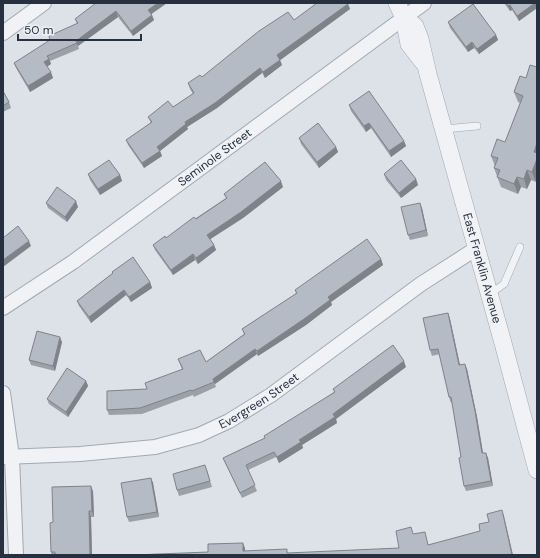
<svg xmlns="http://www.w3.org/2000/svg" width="540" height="558" viewBox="0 0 540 558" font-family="'DM Sans',sans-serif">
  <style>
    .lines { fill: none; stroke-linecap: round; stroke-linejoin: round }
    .service-casing { stroke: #a2a9b2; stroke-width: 8 }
    .minor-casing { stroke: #a2a9b2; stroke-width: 16 }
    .tertiary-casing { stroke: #a2a9b2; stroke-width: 18 }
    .service { stroke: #f0f2f6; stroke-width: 7 }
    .minor { stroke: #f0f2f6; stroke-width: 14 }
    .tertiary { stroke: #f0f2f6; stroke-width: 17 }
    .wall { fill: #9ba1a9 }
    .shaded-wall { fill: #7e838a }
    .building { fill: #b4bbc5; stroke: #7e838a }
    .labels { text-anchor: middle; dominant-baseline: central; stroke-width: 3; stroke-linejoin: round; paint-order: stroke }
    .street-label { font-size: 12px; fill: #26303f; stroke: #edf1f5 }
  </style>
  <rect width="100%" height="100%" fill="#dde2e8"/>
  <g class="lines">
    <defs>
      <g id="service">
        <polyline points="444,129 477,126"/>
        <polyline points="490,294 504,284 520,247"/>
      </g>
      <g id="minor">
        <polyline points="3,33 44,3"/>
        <path id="s1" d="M3 308 73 262 424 3"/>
        <polyline points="3,393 12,457 16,555"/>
        <path id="s2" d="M3 457 80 454 155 447 199 435 229 421 271 395 421 284 477 248"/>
      </g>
      <g id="tertiary">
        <polyline points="397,3 404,18 409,44 423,62"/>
        <path id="s3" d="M404 18 415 26 420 39 428 74 503 343 537 470"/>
      </g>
    </defs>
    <use href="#service" class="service-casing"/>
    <use href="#minor" class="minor-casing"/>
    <use href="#tertiary" class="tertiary-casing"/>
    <use href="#service" class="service"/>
    <use href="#minor" class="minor"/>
    <use href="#tertiary" class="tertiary"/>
  </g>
  <g class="wall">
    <polygon points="167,3 151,14 154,20 133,36 118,17 78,46 79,49 50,61 51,64 47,67 53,78 30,92 16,68 14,63 77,24 75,19"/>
    <polygon points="504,3 537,3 537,8 519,21 512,10 510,11"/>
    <polygon points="348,4 350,9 280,60 282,65 265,78 262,73 217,108 187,127 188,129 160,151 162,156 144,168 128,145 126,140 151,123 148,117 173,107 193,94 190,89 188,83 202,77 294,20"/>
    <polygon points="448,22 496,35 498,40 479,54 474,48 468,52 450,28"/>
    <polygon points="520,76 536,182 531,180 527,189 521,187 518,194 501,187 494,168 495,166 491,156 505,142 520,103 518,102 514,92"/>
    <polygon points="3,91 9,102 11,108 3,112"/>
    <polygon points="349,105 404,141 406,146 391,157 371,128 366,132 351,111"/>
    <polygon points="299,138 336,147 338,152 319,168 301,144"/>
    <polygon points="88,174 120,175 122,181 100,195 90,180"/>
    <polygon points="384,174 416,179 418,185 401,198 386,180"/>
    <polygon points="283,187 243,218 210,239 214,245 216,250 198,264 195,260 173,275 155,250 153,245 166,238 226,198 224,194"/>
    <polygon points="46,203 78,207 67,222 48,208"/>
    <polygon points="422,208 428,236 410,240 408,235"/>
    <polygon points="381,259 383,265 331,302 332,305 306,325 258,356 257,354 215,384 216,387 194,397 193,395 142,414 109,415 107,410 147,389 182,369 178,359 206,362 244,334 242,329 296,294 295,290"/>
    <polygon points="112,272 150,282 152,288 131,302 126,295 91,323 79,306 77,301 112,274"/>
    <polygon points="448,313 450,319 460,365 467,369 477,417 483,453 488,458 493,486 466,491 464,486 461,457 452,402 451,403 449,397 440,354 432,356 430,350"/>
    <polygon points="62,342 55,371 31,365 29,360"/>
    <polygon points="406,367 336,419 337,423 302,445 303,448 279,463 276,457 248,470 257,491 242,498 223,458 265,438 334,392 333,389"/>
    <polygon points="86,381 88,386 68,417 49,404 47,399"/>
    <polygon points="207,470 212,487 179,496 177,490"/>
    <polygon points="151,478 153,483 159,517 129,522 127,517"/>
    <polygon points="93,491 94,517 91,517 92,555 52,555 51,552 53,522"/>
  </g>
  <g class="shaded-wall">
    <polygon points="158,3 167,3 150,15 148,10"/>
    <polygon points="535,3 537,3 537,8 519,21 517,16"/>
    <polygon points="348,4 350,9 279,61 277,55"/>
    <polygon points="510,5 512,10 510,11 508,6"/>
    <polygon points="116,11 118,17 78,46 76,41"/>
    <polygon points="152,15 154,20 133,36 131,31"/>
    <polygon points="496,35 498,40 479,54 477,49"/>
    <polygon points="472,42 474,48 468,52 466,47"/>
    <polygon points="49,59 51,64 46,67 44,62"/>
    <polygon points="280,60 282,65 265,78 263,72"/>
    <polygon points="260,68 262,73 217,108 187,127 188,129 160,151 162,156 144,168 142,163 157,147 185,122"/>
    <polygon points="51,72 53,78 30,92 28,86"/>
    <polygon points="369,123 371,128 366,132 364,126"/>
    <polygon points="404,141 406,146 391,157 389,151"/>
    <polygon points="537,143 537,179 536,182 532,172 534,152"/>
    <polygon points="336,147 338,152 319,168 317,162"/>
    <polygon points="527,170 531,180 527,189 524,179"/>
    <polygon points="120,175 122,181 100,195 98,189"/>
    <polygon points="517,177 521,187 518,194 514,184"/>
    <polygon points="416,179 418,185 401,198 399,193"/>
    <polygon points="281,181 283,187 243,218 209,240 207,235"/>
    <polygon points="76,201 78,207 67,222 65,217"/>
    <polygon points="420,203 422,208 428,236 426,230"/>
    <polygon points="29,241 31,246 3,267 3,260"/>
    <polygon points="214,245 216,250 198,264 196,258"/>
    <polygon points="193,254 195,260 173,275 171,270"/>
    <polygon points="381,259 383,265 331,302 332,305 306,325 258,356 257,351 328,297"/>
    <polygon points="150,282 152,288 131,302 129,297"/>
    <polygon points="124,290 126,295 91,323 89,317"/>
    <polygon points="448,313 450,319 461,370 459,365"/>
    <polygon points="60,337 62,342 55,371 53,366"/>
    <polygon points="255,349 257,354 215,384 213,379"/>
    <polygon points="404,361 406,367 336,419 337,423 302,445 303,448 279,463 277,457 333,414"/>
    <polygon points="465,364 467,369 477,417 484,459 482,453"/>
    <polygon points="86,381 88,386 68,417 66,412"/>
    <polygon points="486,453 488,458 493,486 491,481"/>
    <polygon points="151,478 153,483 159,517 157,512"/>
    <polygon points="91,486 93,491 94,517 92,511"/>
    <polygon points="502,510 504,516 513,555 512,555"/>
    <polygon points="89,511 91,517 92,555 90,555"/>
    <polygon points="243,543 245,548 245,555 243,551"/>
  </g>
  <g class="building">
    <polygon points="96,3 158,3 148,10 152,15 131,31 116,11 76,41 77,43 47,56 49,59 44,62 51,72 28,86 14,63 50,40 49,36 78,23 75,19"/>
    <polygon points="317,3 347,3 348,4 277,55 280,60 263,72 260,68 215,103 185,122 186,124 157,147 160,151 142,163 126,140 152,122 148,117 168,101 173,107 194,93 188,83 200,75 202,77 259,31 288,12 294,20"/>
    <polygon points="506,3 535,3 517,16 510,5 508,6"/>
    <polygon points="473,4 496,35 477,49 472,42 466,47 448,22"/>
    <polygon points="530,65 537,67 537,143 534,152 537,153 537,159 532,172 527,170 524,179 517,177 514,184 497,177 500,170 494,168 498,158 491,156 497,139 505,142 523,96 514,92 520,76 526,78"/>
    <polygon points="3,91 9,102 3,106"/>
    <polygon points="369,91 404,141 389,151 369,123 364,126 349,105"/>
    <polygon points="318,123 336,147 317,162 299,138"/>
    <polygon points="109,160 120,175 98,189 88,174"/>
    <polygon points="401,160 416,179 399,193 384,174"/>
    <polygon points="265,162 281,181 241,212 207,235 214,245 196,258 193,254 171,270 153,245 165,236 166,238 194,217 196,219 227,198 224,194"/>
    <polygon points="57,187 76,201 65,217 46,203"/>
    <polygon points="420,203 426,230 408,235 401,207"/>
    <polygon points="18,226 29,241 3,260 3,238"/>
    <polygon points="367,239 381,259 328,297 330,300 304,319 257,351 255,349 213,379 214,382 192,391 191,390 140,408 107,410 107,391 147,389 145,383 183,369 178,359 200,350 206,362 245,334 242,329 297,293 295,290"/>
    <polygon points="133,257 150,282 129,297 124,290 89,317 77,301 113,273 112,272"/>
    <polygon points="448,313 459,365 465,364 475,411 482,453 486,453 491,481 464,486 459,458 461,457 451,397 449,397 438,349 430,350 423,318"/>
    <polygon points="37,331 60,337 53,366 29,360"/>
    <polygon points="393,345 404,361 333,414 335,417 299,440 301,442 277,457 274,452 246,465 255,485 240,493 223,458 265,438 264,436 335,392 333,389"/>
    <polygon points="67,368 86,381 66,412 47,399"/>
    <polygon points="205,465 210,481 177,490 173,474"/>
    <polygon points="151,478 157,512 127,517 121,483"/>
    <polygon points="91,486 92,511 89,511 90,555 55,555 55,552 51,552 50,523 53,522 52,487"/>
    <polygon points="502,510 512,555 134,555 208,552 208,544 243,543 243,551 287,549 287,553 399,548 396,531 411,527 413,534 425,532 428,545 480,531 479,524 489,522 487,514"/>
  </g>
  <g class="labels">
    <g class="street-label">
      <text stroke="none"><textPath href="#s1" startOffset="260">Seminole Street</textPath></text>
      <text stroke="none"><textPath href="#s3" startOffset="265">East Franklin Avenue</textPath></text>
      <text stroke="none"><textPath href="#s2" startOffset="267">Evergreen Street</textPath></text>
    </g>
  </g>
  <rect width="540" height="558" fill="none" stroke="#26303f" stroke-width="8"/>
  <path d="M18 34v6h123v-6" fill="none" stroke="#26303f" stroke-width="2"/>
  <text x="24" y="34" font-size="12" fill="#26303f" stroke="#edf1f5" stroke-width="3" paint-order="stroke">50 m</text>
</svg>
